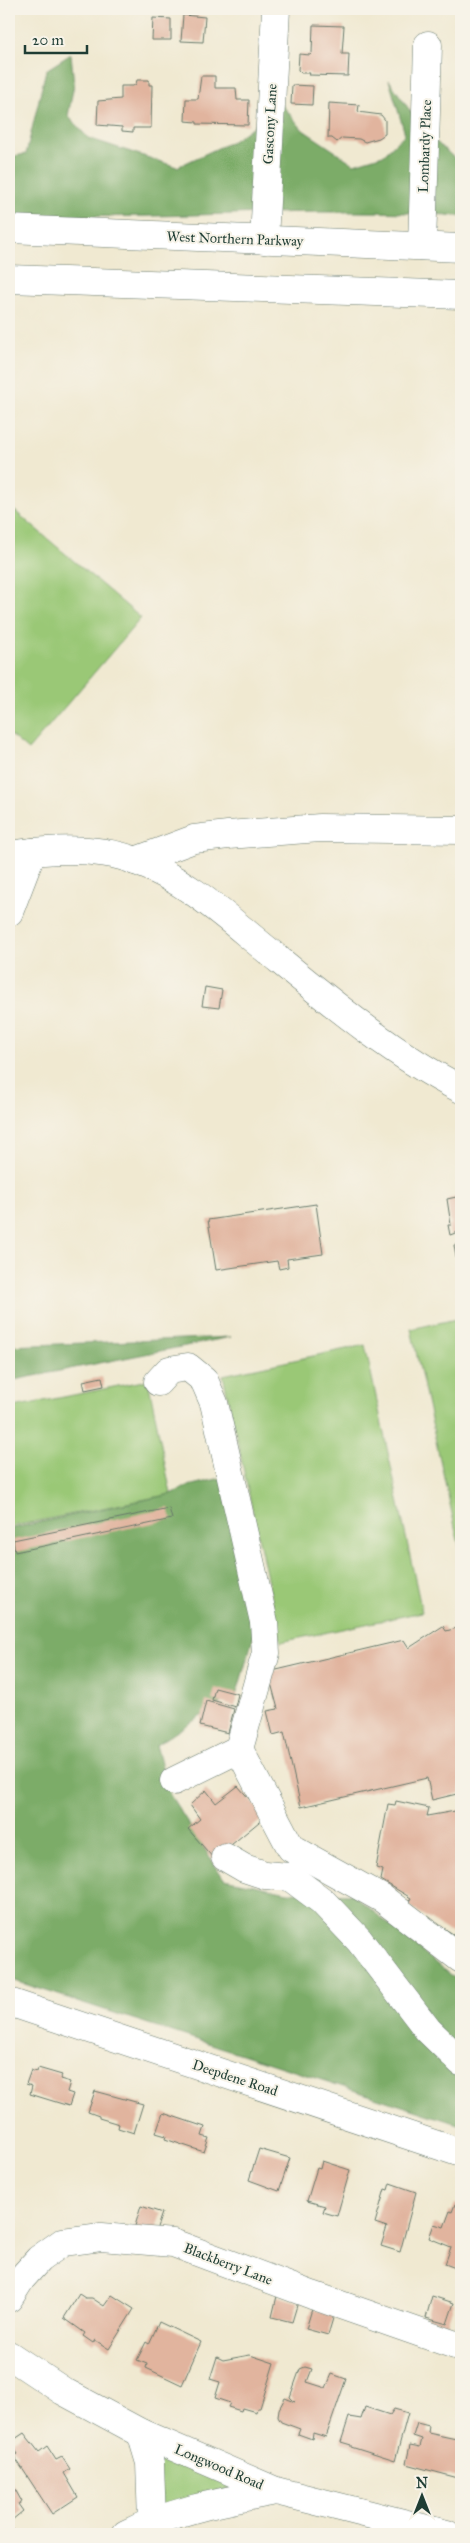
<svg xmlns="http://www.w3.org/2000/svg" width="470" height="2543" viewBox="0 0 470 2543" font-family="'IM FELL Great Primer',serif">
  <style>
    .green { fill: #9ac876; stroke: #5c8255 }
    .forest { fill: #7bac67; stroke: #4d744e }
    .building { fill: #e1b49e }
    .lines { fill: none; stroke-linecap: round; stroke-linejoin: round }
    .minor-casing { stroke: #68796b; stroke-width: 29 }
    .major-casing { stroke: #68796b; stroke-width: 29 }
    .minor { stroke: #fff; stroke-width: 28 }
    .major { stroke: #fff; stroke-width: 28 }
    .labels { text-anchor: middle; dominant-baseline: central; stroke-width: 4; stroke-linejoin: round; paint-order: stroke }
    .street-label { font-size: 14px; fill: #1f3d34; stroke: #f7f3e8 }
  </style>
  <rect width="100%" height="100%" fill="#f7f3e8"/>
  <filter id="ink" filterUnits="userSpaceOnUse"><feTurbulence type="fractalNoise" baseFrequency=".02" numOctaves="2"/><feDisplacementMap in="SourceGraphic" scale="10" xChannelSelector="R" yChannelSelector="G"/><feConvolveMatrix kernelMatrix="1 2 1 2 8 2 1 2 1" color-interpolation-filters="sRGB"/></filter>
  <filter id="wash" filterUnits="userSpaceOnUse"><feTurbulence type="fractalNoise" baseFrequency=".0096" numOctaves="4" result="noise"/><feDisplacementMap in="SourceGraphic" scale="20" xChannelSelector="R" yChannelSelector="G"/><feGaussianBlur stdDeviation="1.12" result="paint"/><feColorMatrix in="noise" values="0 0 0 0 0 0 0 0 0 0 0 0 0 0 0 0 0 1.4 0 .05"/><feComposite in="paint" operator="in"/></filter>
  <g filter="url(#wash)">
    <rect width="100%" height="100%" fill="#f0e9d1"/>
    <g class="green">
      <polygon points="9,506 141,618 28,750 9,734"/>
      <polygon points="461,1318 461,1554 411,1329"/>
      <polygon points="365,1345 422,1612 281,1642 223,1375"/>
      <polygon points="148,1380 171,1494 9,1527 9,1408"/>
      <polygon points="159,2455 233,2487 157,2508"/>
    </g>
    <g class="forest">
      <path d="M71 54 74 84 68 116 88 138 177 167 233 141 282 105 303 130 354 164 383 155 405 134 389 80 424 131 461 164V216C311 204 159 223 9 214V157L26 154 46 70Z"/>
      <polygon points="231,1337 9,1381 9,1346"/>
      <polygon points="221,1478 256,1628 237,1693 156,1745 170,1795 224,1879 288,1892 352,1894 461,1983 461,2125 9,1979 9,1529 171,1494 188,1486"/>
    </g>
    <g id="blocks">
      <g class="building">
        <polygon points="183,15 205,17 203,42 181,41"/>
        <polygon points="153,18 171,19 171,40 152,40"/>
        <polygon points="313,25 344,26 342,54 349,54 348,76 309,75 310,73 301,73 298,70 299,54 310,55 312,53"/>
        <polygon points="201,76 215,76 215,88 236,88 237,100 249,100 248,125 197,124 197,122 185,121 186,99 198,99"/>
        <polygon points="137,80 149,80 149,85 152,85 151,128 133,128 133,132 122,131 122,127 97,125 98,101 121,99 121,86 133,86 136,84"/>
        <polygon points="292,85 313,86 312,105 291,104"/>
        <polygon points="329,103 359,105 358,112 381,115 385,120 385,134 379,138 365,142 359,139 342,138 337,142 332,138 328,138"/>
        <polygon points="459,122 461,122 461,138 458,138"/>
        <polygon points="205,987 222,990 219,1008 202,1006"/>
        <polygon points="461,1196 461,1231 450,1235 448,1225 451,1225 447,1199"/>
        <polygon points="316,1204 323,1254 287,1259 288,1267 279,1269 277,1261 216,1270 208,1220"/>
        <polygon points="461,1244 461,1281 460,1281 454,1245"/>
        <polygon points="102,1377 104,1386 85,1390 83,1381"/>
        <polygon points="169,1508 172,1519 15,1552 13,1540"/>
        <polygon points="443,1626 446,1631 461,1627 461,1793 432,1800 427,1778 301,1807 284,1732 273,1735 267,1711 278,1709 268,1672 404,1640 409,1648"/>
        <polygon points="215,1688 238,1694 235,1707 212,1700"/>
        <polygon points="206,1701 234,1709 228,1733 200,1726"/>
        <polygon points="238,1786 265,1817 214,1859 188,1829 200,1819 190,1805 206,1790 216,1803"/>
        <polygon points="396,1801 429,1808 427,1816 461,1810 461,1939 407,1905 411,1898 381,1880 383,1870 376,1868 388,1804 395,1805"/>
        <polygon points="38,2068 62,2075 60,2079 70,2082 67,2092 73,2094 69,2106 30,2094 32,2086 26,2084 31,2070 37,2072"/>
        <polygon points="95,2091 143,2104 134,2133 118,2128 119,2124 99,2118 99,2116 88,2112"/>
        <polygon points="163,2113 205,2127 202,2136 209,2138 204,2152 165,2139 166,2136 156,2133"/>
        <polygon points="259,2149 290,2158 279,2191 249,2180"/>
        <polygon points="322,2161 350,2170 337,2216 323,2212 325,2206 307,2201 317,2168 320,2169"/>
        <polygon points="390,2183 416,2192 400,2252 381,2246 387,2227 375,2223 385,2189 388,2190"/>
        <polygon points="455,2204 461,2206 461,2270 445,2264 451,2247 429,2238 434,2224 444,2227 450,2211 452,2212"/>
        <polygon points="141,2206 162,2213 155,2233 135,2226"/>
        <polygon points="79,2294 85,2298 92,2298 104,2306 112,2295 134,2309 109,2349 95,2340 93,2343 83,2336 85,2333 64,2318"/>
        <polygon points="277,2296 298,2302 292,2322 272,2317"/>
        <polygon points="432,2296 454,2303 447,2324 426,2318"/>
        <polygon points="312,2309 334,2315 328,2335 306,2329"/>
        <polygon points="159,2322 201,2342 182,2385 146,2368 147,2364 137,2360 146,2342 149,2344"/>
        <polygon points="250,2355 274,2363 260,2408 257,2408 256,2412 242,2408 241,2411 228,2407 230,2403 215,2398 220,2382 210,2379 217,2357 223,2360"/>
        <polygon points="305,2367 312,2369 307,2382 326,2388 332,2374 346,2379 326,2437 313,2433 312,2439 298,2434 300,2429 281,2422 278,2417 279,2409 285,2398 295,2402 290,2397 300,2369"/>
        <polygon points="365,2407 390,2415 394,2409 408,2413 395,2461 351,2447 351,2445 341,2442 349,2417 361,2419"/>
        <polygon points="417,2423 429,2426 428,2433 461,2440 461,2466 458,2478 406,2464 410,2445 420,2447 422,2439 413,2436"/>
        <polygon points="24,2433 39,2452 47,2446 56,2460 62,2457 70,2469 64,2473 78,2497 52,2514 14,2456 17,2454 9,2443"/>
        <polygon points="11,2482 22,2502 18,2504 23,2511 12,2520 9,2519 9,2483"/>
        <polygon points="9,2522 14,2531 9,2534"/>
      </g>
    </g>
  </g>
  <g filter="url(#ink)">
    <use href="#blocks" fill-opacity="0" stroke="#68796b" stroke-width="1"/>
    <g class="lines">
      <defs>
        <g id="minor">
          <polyline points="264,240 276,9"/>
          <polyline points="422,246 428,45"/>
          <path d="M9 855C49 849 98 846 136 861 188 881 225 916 267 950 327 999 392 1054 461 1089"/>
          <polyline points="135,861 194,839 228,835 320,828 461,830"/>
          <polyline points="9,912 32,852"/>
          <polyline points="158,1382 169,1370 188,1367 204,1380 214,1403 264,1622 266,1653 239,1749 291,1848 383,1899 461,1959"/>
          <polyline points="174,1781 239,1749"/>
          <polyline points="225,1857 244,1868 265,1875 290,1877 322,1901 359,1940 428,2030 461,2062"/>
          <polyline points="9,2002 461,2153"/>
          <polyline points="9,2298 21,2279 39,2259 63,2242 101,2237 173,2243 312,2295 461,2347"/>
          <polyline points="9,2355 63,2391 141,2433 276,2491 447,2534"/>
          <polyline points="141,2433 150,2463 152,2522"/>
          <path d="M126 2534C173 2510 225 2501 276 2491"/>
        </g>
        <g id="major">
          <polyline points="9,229 461,248"/>
          <polyline points="9,279 461,295"/>
        </g>
      </defs>
      <use href="#minor" class="minor-casing"/>
      <use href="#major" class="major-casing"/>
      <use href="#minor" class="minor"/>
      <use href="#major" class="major"/>
    </g>
  </g>
  <g class="labels">
    <g class="street-label">
      <text transform="translate(270 124) rotate(-87)">Gascony Lane</text>
      <text transform="translate(425 146) rotate(-88)">Lombardy Place</text>
      <text transform="translate(235 239) rotate(2)">West Northern Parkway</text>
      <text transform="translate(235 2078) rotate(18)">Deepdene Road</text>
      <text transform="translate(228 2264) rotate(21)">Blackberry Lane</text>
      <text transform="translate(219 2467) rotate(23)">Longwood Road</text>
    </g>
  </g>
  <rect width="470" height="2543" fill="none" stroke="#f7f3e8" stroke-width="30"/>
  <g transform="translate(422 2496)" stroke="#f7f3e8" stroke-width="4" paint-order="stroke">
  <path d="M0-4L9 19L0 12L-9 19Z" fill="#1f3d34"/>
  <text y="-8" font-size="14" font-weight="bold" text-anchor="middle" fill="#1f3d34">N</text>
  </g>
  <path d="M25 45v8h62v-8" fill="none" stroke="#1f3d34" stroke-width="2.5"/>
  <text x="32" y="45" font-size="15" fill="#1f3d34" stroke="#f7f3e8" stroke-width="4" paint-order="stroke">20 m</text>
</svg>
